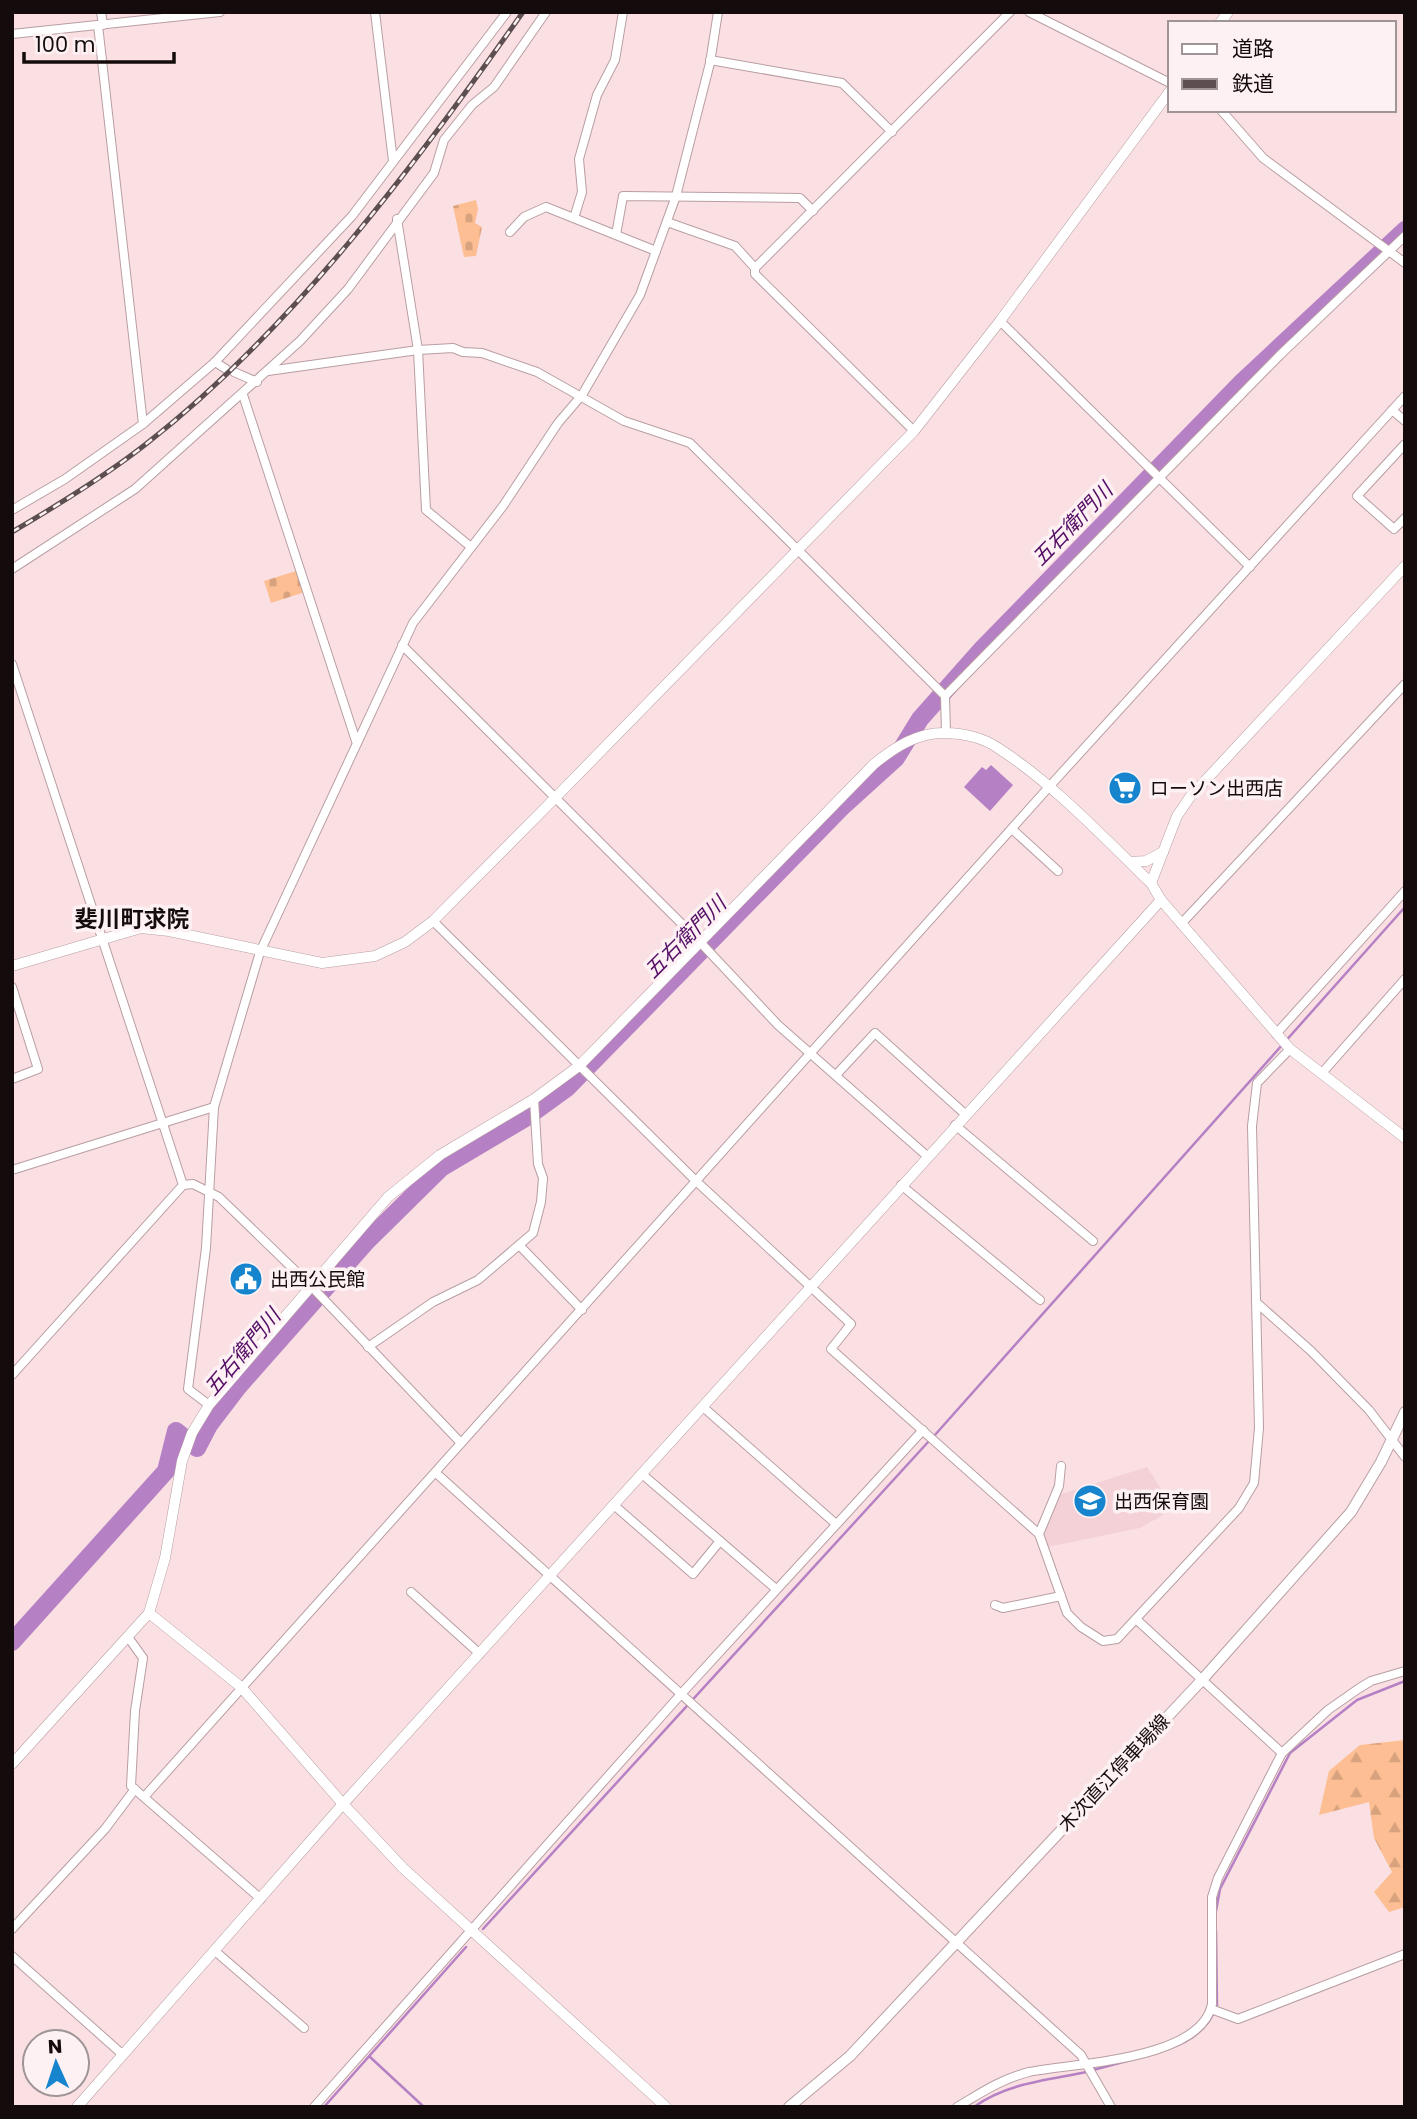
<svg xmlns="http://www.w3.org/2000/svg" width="1417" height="2119" viewBox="0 0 1417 2119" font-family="Poppins,'Noto Sans JP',sans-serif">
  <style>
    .built { fill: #f4d1d7 }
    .forest { fill: url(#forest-firs) }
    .cemetery { fill: url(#cemetery-stones) }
    .water { fill: #b680c5 }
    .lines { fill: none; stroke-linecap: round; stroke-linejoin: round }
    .stream { stroke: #b680c5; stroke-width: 2.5 }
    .river { stroke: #b680c5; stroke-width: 18 }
    .minor-casing { stroke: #b89ea2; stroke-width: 10 }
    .tertiary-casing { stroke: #b89ea2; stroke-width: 11 }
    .secondary-casing { stroke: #b89ea2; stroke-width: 12 }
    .minor { stroke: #fff; stroke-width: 8 }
    .tertiary { stroke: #fff; stroke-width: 10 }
    .secondary { stroke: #fff; stroke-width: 10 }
    .rail-casing { stroke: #5d4f51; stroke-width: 5 }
    .rail { stroke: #fdf1f3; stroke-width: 2.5; stroke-dasharray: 8; stroke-linecap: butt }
    .labels { text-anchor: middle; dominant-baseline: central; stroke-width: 7; stroke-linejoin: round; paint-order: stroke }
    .poi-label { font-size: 19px; fill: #130b0c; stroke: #fdf1f3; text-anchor: start }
    .street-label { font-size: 19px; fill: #130b0c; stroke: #fdf1f3 }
    .water-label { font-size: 21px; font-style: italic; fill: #550e65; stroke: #fdf1f3 }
    .quarter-label { font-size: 23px; font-weight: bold; fill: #130b0c; stroke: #fdf1f3 }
  </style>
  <defs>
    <pattern id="forest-firs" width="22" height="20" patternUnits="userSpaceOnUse" patternTransform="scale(1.75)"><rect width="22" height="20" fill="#fcbe92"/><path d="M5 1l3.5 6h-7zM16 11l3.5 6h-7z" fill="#d7a27d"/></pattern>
    <pattern id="cemetery-stones" width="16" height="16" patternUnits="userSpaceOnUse" patternTransform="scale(1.75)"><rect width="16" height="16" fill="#fcbe92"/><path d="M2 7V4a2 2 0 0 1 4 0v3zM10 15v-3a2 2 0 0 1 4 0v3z" fill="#d7a27d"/></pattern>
  </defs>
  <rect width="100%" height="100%" fill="#fbe0e3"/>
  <polygon class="built" points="1147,1467 1174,1509 1140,1528 1047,1547 1043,1537 1058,1495"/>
  <polygon class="forest" points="1405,1740 1405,1907 1389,1912 1374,1892 1392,1872 1374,1838 1369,1802 1319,1815 1329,1771 1360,1745"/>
  <g class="cemetery">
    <polygon points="476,200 478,209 475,223 482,227 476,256 464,257 453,206"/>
    <polygon points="296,571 305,592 271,603 264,581"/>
  </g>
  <polygon class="water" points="991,765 1013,785 990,811 964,787 982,767 986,770"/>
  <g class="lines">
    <g class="stream">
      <polyline points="934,1436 1405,907"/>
      <polyline points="1216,1911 1220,1889 1290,1753 1357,1700 1405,1681"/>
      <polyline points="483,1929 929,1441"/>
      <path d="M1167 2049C1191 2042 1208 2029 1217 2006L1216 1931"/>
      <polyline points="370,2057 424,2107"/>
      <polyline points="1093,2070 1127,2061"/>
      <polyline points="324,2107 466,1947"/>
      <path d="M974 2107C1007 2083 1048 2080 1087 2072"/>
    </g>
    <polyline class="river" points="12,1642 166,1471 176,1431 197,1448 209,1425 238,1387 367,1241 441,1168 527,1117 567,1088 843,806 896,758 920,719 982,649 1242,382 1405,230"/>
    <defs>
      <g id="minor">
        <polyline points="101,12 103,25"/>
        <polyline points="375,12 393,161"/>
        <polyline points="1029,12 1170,83"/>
        <polyline points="98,25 143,424"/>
        <polyline points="12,34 220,12"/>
        <polyline points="710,60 842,83 892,132"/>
        <polyline points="1221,110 1263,158 1405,263"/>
        <polyline points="574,218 582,192 579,159 597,95 615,60 623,12"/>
        <polyline points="397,219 418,350 426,510 471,547"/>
        <polyline points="667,222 735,246 755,268 1010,12"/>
        <polyline points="510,232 524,217 546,207 656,251"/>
        <polyline points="616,235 623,196 800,198 813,211"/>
        <polyline points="755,268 755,274 914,431"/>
        <polyline points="1000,321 1250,567"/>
        <polyline points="215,362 226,369"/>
        <polyline points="268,371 418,350 453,348 463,352 482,353 537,372 624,421 690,443 945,696"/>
        <polyline points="234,372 257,382"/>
        <polyline points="243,395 356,741"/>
        <polyline points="1392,410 1405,421"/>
        <polyline points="1405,444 1357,496 1394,529 1405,518"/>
        <polyline points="12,510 65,479 143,424 215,362 352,216 507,12"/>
        <polyline points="12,569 135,489 300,341 348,289 434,173 444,140 472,105 494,87 546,12"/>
        <polyline points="402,645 700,942 778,1025 927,1156"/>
        <polyline points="12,664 183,1185 12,1375"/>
        <polyline points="946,733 945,696 1280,355 1405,236"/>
        <polyline points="1012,829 1058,871"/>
        <polyline points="433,921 697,1182 851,1324 831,1349 1039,1534 1067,1613 1081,1627 1103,1641 1117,1639 1239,1508 1254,1483 1259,1428 1252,1126 1257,1083 1290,1049"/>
        <polyline points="1181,924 1405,684"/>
        <polyline points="12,987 38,1069 12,1079"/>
        <polyline points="1276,1034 1405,891"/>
        <polyline points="1322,1073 1405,979"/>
        <polyline points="836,1075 875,1033 965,1114"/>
        <polyline points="955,1125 1093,1241"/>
        <polyline points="12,1170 214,1107"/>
        <polyline points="183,1185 193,1184 219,1197 311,1286 461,1443"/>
        <polyline points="901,1185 1040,1300"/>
        <polyline points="519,1245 582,1310"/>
        <polyline points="1257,1303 1311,1351 1369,1410 1405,1457"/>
        <polyline points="368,1347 433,1302 478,1280 533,1233 541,1202 543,1178 538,1164 534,1099"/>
        <polyline points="209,1405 188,1389 206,1248 214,1107 260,952 413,623 503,506 558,423 582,395 640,295 676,196 710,63 718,12"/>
        <polyline points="703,1407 836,1524"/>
        <polyline points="436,1473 1081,2055 1111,2107"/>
        <polyline points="642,1474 776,1589"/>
        <polyline points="615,1506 693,1574 720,1541"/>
        <polyline points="1039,1534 1059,1486 1061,1466"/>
        <polyline points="411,1592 480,1654"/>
        <polyline points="995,1605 1003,1608 1061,1596"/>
        <polyline points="1137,1620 1282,1753"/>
        <polyline points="128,1637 143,1658 135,1711 131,1786 261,1899"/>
        <polyline points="145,1796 1048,788 1405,396"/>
        <polyline points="12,1929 105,1829 135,1789"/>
        <polyline points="215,1951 304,2028"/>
        <polyline points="12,1956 122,2054"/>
        <polyline points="1211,2009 1238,2019 1405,1954"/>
        <polyline points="314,2107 682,1693 923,1430"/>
        <path d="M957 2107C981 2093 1001 2079 1029 2072 1072 2063 1201 2061 1212 2004V1897L1218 1878 1282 1753 1328 1710 1358 1689 1371 1681 1405 1671"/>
      </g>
      <g id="tertiary">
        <polyline points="1220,23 1228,12"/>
        <polyline points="1130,862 1146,861 1163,852"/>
        <polyline points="1151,883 1177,816 1190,797 1405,566"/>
        <polyline points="12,966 141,928 169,931 322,963 375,956 405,942 433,921 555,798 914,431 1000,321 1170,91"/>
        <polyline points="149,1613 241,1687 343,1804 403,1868 666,2107"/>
        <path d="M12 1764 149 1613 165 1558 182 1461 192 1433 209 1405 388 1197 440 1155 534 1099 579 1066 874 764C895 747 918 732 946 733 963 733 984 738 998 748 1054 784 1103 837 1151 883L1161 900 1290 1049 1405 1138"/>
        <polyline points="77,2107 343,1804 1161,900"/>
      </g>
      <polyline id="secondary" points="789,2107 850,2056 1201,1681 1351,1512 1381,1462 1405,1412"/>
    </defs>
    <use href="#minor" class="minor-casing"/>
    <use href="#tertiary" class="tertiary-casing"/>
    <use href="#secondary" class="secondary-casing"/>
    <use href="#minor" class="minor"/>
    <use href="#tertiary" class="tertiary"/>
    <use href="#secondary" class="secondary"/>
    <defs>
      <path id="rail" d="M12 532C58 505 104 477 146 444 291 331 417 163 523 12"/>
    </defs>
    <use href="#rail" class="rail-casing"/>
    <use href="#rail" class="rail"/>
  </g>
  <defs>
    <symbol id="supermarket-disc" viewBox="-11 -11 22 22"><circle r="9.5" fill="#1785ce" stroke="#fdf1f3"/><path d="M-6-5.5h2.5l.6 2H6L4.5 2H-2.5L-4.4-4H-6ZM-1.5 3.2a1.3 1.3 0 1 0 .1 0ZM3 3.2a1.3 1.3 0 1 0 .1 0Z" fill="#fff"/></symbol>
    <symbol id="civic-disc" viewBox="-11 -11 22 22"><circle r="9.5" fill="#1785ce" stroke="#fdf1f3"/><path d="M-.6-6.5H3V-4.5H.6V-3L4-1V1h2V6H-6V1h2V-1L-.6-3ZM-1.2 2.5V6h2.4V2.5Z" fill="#fff"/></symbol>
    <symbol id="school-disc" viewBox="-11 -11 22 22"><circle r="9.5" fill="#1785ce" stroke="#fdf1f3"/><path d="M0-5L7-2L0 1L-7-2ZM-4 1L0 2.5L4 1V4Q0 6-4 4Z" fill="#fff"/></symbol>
  </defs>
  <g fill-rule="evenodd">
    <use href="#supermarket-disc" x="1106" y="769" width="38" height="38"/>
    <use href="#civic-disc" x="227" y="1260" width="38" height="38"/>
    <use href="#school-disc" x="1071" y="1482" width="38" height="38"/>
  </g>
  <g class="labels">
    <g class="poi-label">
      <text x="1150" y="788">ローソン出西店</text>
      <text x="270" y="1279">出西公民館</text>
      <text x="1114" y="1501">出西保育園</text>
    </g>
    <g class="street-label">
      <text transform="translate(1114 1773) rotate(-47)">木次直江停車場線</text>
    </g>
    <g class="water-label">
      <text transform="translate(1072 524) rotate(-46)">五右衛門川</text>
      <text transform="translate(685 937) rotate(-45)">五右衛門川</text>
      <text transform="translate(242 1352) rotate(-50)">五右衛門川</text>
    </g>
    <g class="quarter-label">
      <text x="132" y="919">斐川町求院</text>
    </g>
  </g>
  <rect width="1417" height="2119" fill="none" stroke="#130b0c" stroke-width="28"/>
  <rect x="1168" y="21" width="228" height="91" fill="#fdf1f3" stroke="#9f9597" stroke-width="2"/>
  <rect x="1182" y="44" width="35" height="10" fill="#ffffff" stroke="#9f9597" stroke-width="2"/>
  <text x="1232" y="56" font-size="21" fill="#130b0c">道路</text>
  <rect x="1182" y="79" width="35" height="10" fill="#5d4f51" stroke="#9f9597" stroke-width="2"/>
  <text x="1232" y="91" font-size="21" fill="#130b0c">鉄道</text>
  <g transform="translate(56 2063) rotate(357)"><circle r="33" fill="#fdf1f3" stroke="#9f9597" stroke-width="2"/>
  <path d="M0-5L12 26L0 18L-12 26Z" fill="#1785ce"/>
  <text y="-10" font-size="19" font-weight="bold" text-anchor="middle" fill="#130b0c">N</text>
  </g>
  <path d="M24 52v10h150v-10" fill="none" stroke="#130b0c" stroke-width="3.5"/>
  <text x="35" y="52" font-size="21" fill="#130b0c" stroke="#fdf1f3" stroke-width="5" paint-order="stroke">100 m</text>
</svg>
